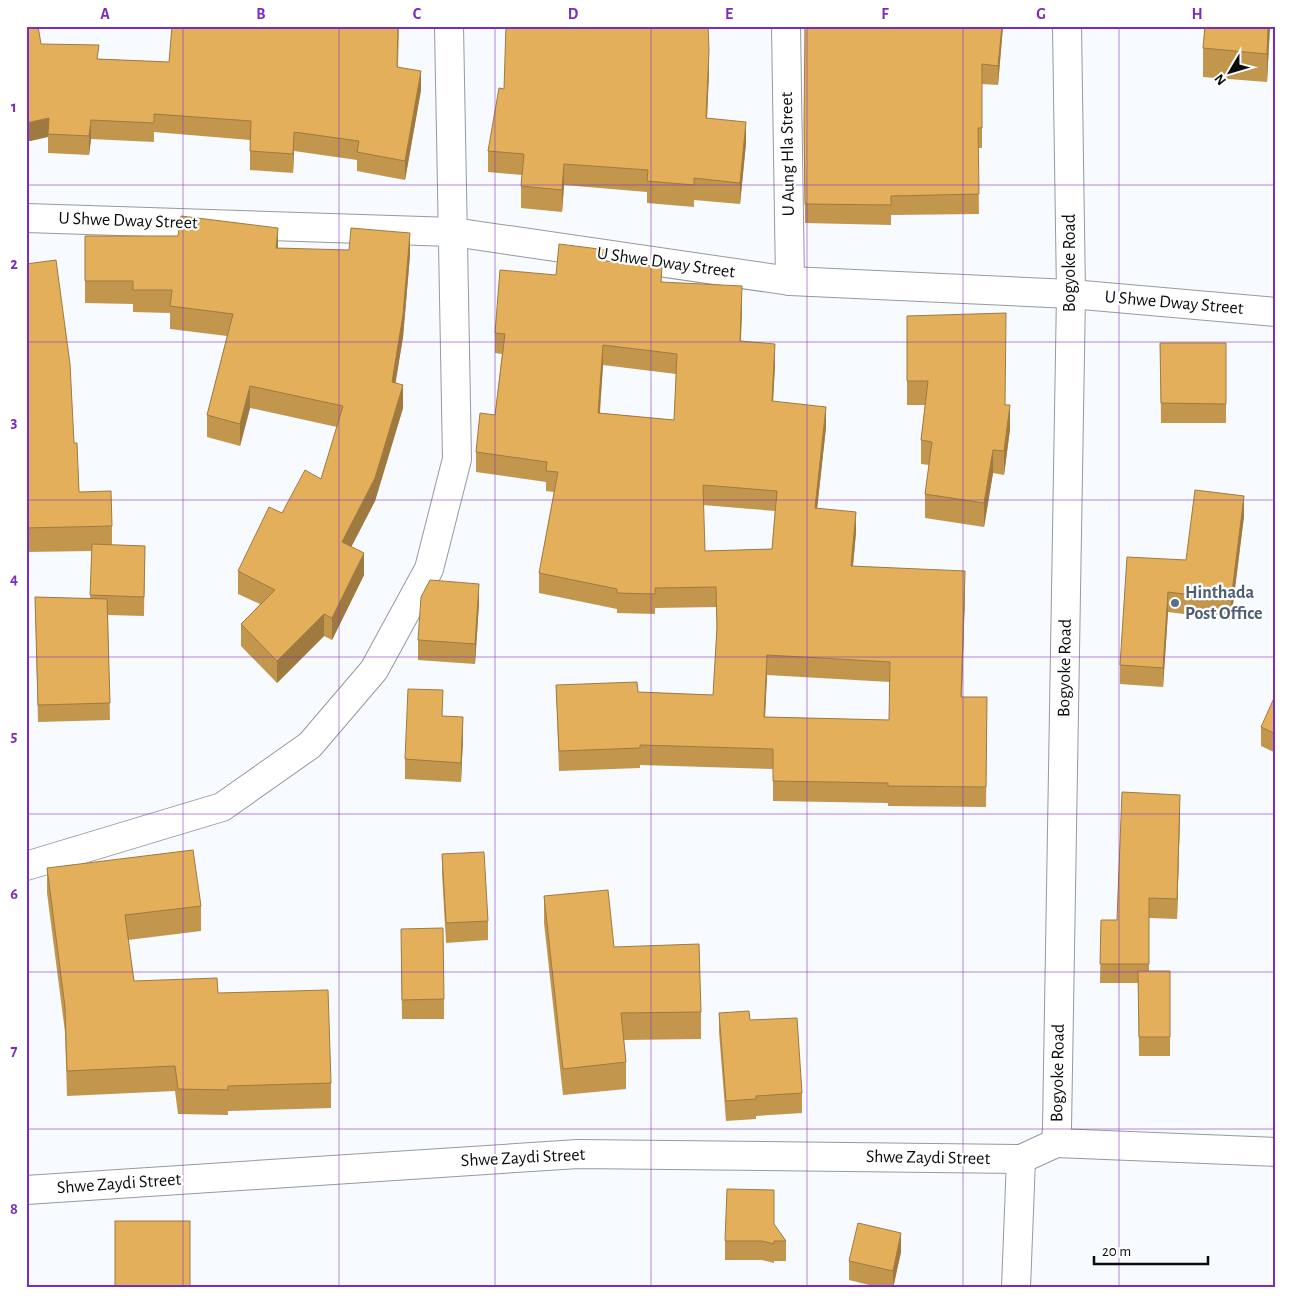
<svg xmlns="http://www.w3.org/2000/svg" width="1302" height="1314" viewBox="0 0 1302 1314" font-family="'Alegreya Sans',sans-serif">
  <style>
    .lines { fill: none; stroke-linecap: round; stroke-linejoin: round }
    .street-casing { stroke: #959a9f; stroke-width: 30 }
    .primary-casing { stroke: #959a9f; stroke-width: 30 }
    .street { stroke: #fff; stroke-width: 28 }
    .primary { stroke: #fff; stroke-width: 28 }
    .wall { fill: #c3964e; fill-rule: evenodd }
    .shaded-wall { fill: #9f7a40 }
    .building { fill: #e3af5b; stroke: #9f7a40; fill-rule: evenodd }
    .grid { fill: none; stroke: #7b2cbf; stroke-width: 1; stroke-opacity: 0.55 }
    .service-dot { fill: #5c6f8a; stroke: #fff; stroke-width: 2 }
    .labels { text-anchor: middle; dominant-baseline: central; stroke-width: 4.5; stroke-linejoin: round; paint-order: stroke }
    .street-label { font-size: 18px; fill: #0a0c0e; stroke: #fff }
    .service-label { font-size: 18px; font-weight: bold; fill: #4e5e75; stroke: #fff; text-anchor: start }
    .neatline { fill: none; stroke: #7b2cbf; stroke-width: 2 }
    .grid-label { font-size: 16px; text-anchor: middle; font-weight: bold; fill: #7b2cbf }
  </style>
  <rect width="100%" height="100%" fill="#f7fafe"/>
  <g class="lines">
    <defs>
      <g id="street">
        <polyline points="786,26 790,281"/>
        <polyline points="26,218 453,232 790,281 1071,294 1276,312"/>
        <polyline points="26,866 222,807 310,745 374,670 429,569 457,459 449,26"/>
        <polyline points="1056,1143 1276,1152"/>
        <polyline points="26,1190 578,1154 1021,1159"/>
      </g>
      <polyline id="primary" points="1016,1288 1021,1159 1056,1143 1057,1128 1071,294 1067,26"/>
    </defs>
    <use href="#street" class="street-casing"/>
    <use href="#primary" class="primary-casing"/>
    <use href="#street" class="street"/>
    <use href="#primary" class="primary"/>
  </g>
  <g class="wall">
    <polygon points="172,26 399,26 398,67 421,90 405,180 357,171 357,160 294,151 293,173 250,170 250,140 154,132 154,142 91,139 89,155 48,153 48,137 41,44 99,59 169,62"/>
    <polygon points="1003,26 998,85 982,84 982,148 978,148 979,214 891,215 891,225 805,223 804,127"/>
    <polygon points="1205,26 1270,26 1267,82 1203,77 1203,48"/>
    <polygon points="709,72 707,118 746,143 740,204 694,200 694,207 647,203 647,192 564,185 562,212 521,208 521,186 522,175 488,172 488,151 504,89"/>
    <polygon points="85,236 278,248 410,255 403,337 395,383 403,408 375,501 351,547 364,575 332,640 324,636 277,683 241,646 241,624 260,604 238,594 238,571 282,513 321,479 337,427 250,408 240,446 207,437 207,415 227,336 170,329 170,313 133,312 133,304 85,303"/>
    <path d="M607 261 662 282 742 306 741 341 775 364 773 401 826 427 817 509 856 532 853 566 965 591 962 697H987L986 807 888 806V803L773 801V769L640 765V768L559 771 556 685 638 692 713 695 717 635 716 607 655 608V614L617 613V609L539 593V573L554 492 546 491V482L476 472V452L495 415 502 354 495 353V333L556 275ZM603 365 676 374 674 420 600 413ZM703 505 775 511 772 549 705 551ZM767 675 890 682 889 720 765 717Z"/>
    <polygon points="26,264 74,443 79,492 112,526 112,545 145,546 144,616 108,615 110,720 38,722 35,597 90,599 92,551 26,552"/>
    <polygon points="907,316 1006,405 1010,429 1004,475 993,473 984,527 925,518 925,494 929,465 921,464 921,440 925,405 907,405"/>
    <polygon points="1160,343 1226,343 1226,423 1161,423"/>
    <polygon points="1244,516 1231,620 1168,612 1163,687 1120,684 1120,665 1186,560"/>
    <polygon points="479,603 475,664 418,660 418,640"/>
    <polygon points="1276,699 1276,753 1261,746 1261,727"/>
    <polygon points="442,716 463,737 461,782 405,779 405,759"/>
    <polygon points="1180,814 1177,919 1149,918 1149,971 1170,971 1170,1056 1139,1056 1138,983 1100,983 1101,920 1117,920"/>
    <polygon points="442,854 488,921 488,940 446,943 442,873"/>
    <polygon points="47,868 201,906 201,931 128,940 134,981 218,993 331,1083 331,1108 228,1111 228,1115 178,1114 175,1091 67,1096 65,1032 47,893"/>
    <polygon points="544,896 701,1012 701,1039 624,1040 626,1062 626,1089 563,1095 544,923"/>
    <polygon points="401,948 444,999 444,1019 402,1019"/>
    <polygon points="719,1013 750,1020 802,1093 802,1113 756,1116 756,1119 726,1121 719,1032"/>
    <polygon points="774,1225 786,1241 786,1261 774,1261 774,1263 762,1260 725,1260 725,1241"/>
    <polygon points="901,1252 893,1288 881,1288 849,1280 849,1261"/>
  </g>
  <g class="shaded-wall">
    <polygon points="1002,26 1003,26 998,85 998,66"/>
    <polygon points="1268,26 1270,26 1267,82 1267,54"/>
    <polygon points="709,50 709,72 706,139 706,118"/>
    <polygon points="421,71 421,90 405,180 405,161"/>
    <polygon points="49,118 48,137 26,142 26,123"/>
    <polygon points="91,120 91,139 89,155 89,136"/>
    <polygon points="746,122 746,143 740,204 740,183"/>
    <polygon points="294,132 294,151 293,173 293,154"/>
    <polygon points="564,164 564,185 562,212 562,190"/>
    <polygon points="278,228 278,250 276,248"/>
    <polygon points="410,233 410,255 403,337 392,405 392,382"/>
    <polygon points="742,286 742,306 740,361 740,341"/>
    <polygon points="775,344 775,364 772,421 772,401"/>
    <polygon points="603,345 603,365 598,433 598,413"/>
    <polygon points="403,385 403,408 375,501 342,565 342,542"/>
    <polygon points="250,386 250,408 240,446 240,424"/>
    <polygon points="1010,405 1010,429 1004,475 1004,451"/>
    <polygon points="826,407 826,427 815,528 815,508"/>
    <polygon points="993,450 993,473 984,527 984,503"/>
    <polygon points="1244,496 1244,516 1231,620 1231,600"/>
    <polygon points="856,512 856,532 851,586 851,566"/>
    <polygon points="364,553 364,575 332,640 332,618"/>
    <polygon points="965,571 965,591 961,717 961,697"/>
    <polygon points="479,584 479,603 475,664 475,644"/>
    <polygon points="1168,592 1168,612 1163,687 1163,668"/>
    <polygon points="324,614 324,636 277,683 277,661"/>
    <polygon points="767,655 767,675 764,737 764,717"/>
    <polygon points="463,717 463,737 461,782 461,763"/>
    <polygon points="1180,795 1180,814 1177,919 1177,899"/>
    <polygon points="901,1233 901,1252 893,1288 893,1271"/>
  </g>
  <g class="building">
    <polygon points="26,26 38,26 41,44 99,45 97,59 169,62 172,26 398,26 397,67 421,71 405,161 357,152 359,141 294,132 293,154 250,151 251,121 154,114 154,123 91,120 89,136 48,134 49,118 26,123"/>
    <polygon points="506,26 708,26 709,50 706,118 746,122 740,183 694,178 694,185 647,181 648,170 564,164 562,190 521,186 524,154 488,151 499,88 504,89"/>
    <polygon points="805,26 1002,26 998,66 982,64 982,128 978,128 979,194 891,196 891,205 805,204 804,127"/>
    <polygon points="1205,26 1268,26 1267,54 1203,48"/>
    <polygon points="181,216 278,228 276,248 349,250 351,228 410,233 403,315 392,382 403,385 375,478 342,542 364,553 332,618 324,614 277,661 241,624 275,590 238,571 269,507 282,513 305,470 321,479 343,406 250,386 240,424 207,415 233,314 170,306 172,290 133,290 133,281 85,281 85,236 178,236"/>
    <path d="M559 244 607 250 606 261 662 267 661 282 742 286 740 341 775 344 772 401 826 407 815 508 856 512 851 566 965 571 961 697H987L986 787 888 786V783L773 781V749L640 745V748L559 751 556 685 637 682 638 692 713 695 717 627 716 587 655 588V594L617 593V589L539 573 558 472 546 471 547 462 476 452 480 413 495 415 505 334 495 333 500 270 556 275ZM603 345 677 354 674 420 598 413ZM703 485 777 491 772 549 705 551ZM767 655 890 662 889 720 764 717Z"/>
    <polygon points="56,260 70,364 74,443 77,443 79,492 111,491 112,526 26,528 26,264"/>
    <polygon points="1006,313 1005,405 1010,405 1004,451 993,450 984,503 925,494 932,442 921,440 928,381 907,381 907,316"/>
    <polygon points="1160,343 1226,343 1226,404 1161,403"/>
    <polygon points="1195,490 1244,496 1231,600 1168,592 1163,668 1120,665 1127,557 1186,560"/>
    <polygon points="92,544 145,546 144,597 90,595"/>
    <polygon points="430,580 479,584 475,644 418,640 421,597"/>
    <polygon points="35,597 107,599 110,703 38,705"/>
    <polygon points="408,689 443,690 442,716 463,717 461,763 405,759"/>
    <polygon points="1274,698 1276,699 1276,734 1261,727"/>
    <polygon points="1122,792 1180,795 1177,899 1149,898 1149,964 1100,964 1101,920 1117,920"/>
    <polygon points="193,850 201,906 125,915 134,981 217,978 218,993 328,990 331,1083 228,1086 228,1090 178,1089 175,1066 67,1071 65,1007 47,868"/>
    <polygon points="484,852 488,921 446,923 442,854"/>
    <polygon points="608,890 614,947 699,944 701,1012 621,1013 626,1062 563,1069 544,896"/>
    <polygon points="443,928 444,999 402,1000 401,929"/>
    <polygon points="1138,971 1170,971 1170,1037 1139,1037"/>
    <polygon points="749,1011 750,1020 797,1018 802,1093 756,1096 756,1099 726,1101 719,1013"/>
    <polygon points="727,1189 774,1190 774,1224 786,1241 774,1241 774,1244 762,1241 725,1241"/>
    <rect x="115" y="1221" width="75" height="67"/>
    <polygon points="858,1223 901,1233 893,1271 849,1261"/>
  </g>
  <path class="grid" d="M183 26V1288M339 26V1288M495 26V1288M651 26V1288M807 26V1288M963 26V1288M1119 26V1288M26 185H1276M26 342H1276M26 500H1276M26 657H1276M26 814H1276M26 972H1276M26 1129H1276"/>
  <circle class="service-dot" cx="1175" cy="603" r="5"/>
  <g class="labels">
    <g class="street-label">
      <text transform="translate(788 154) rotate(-91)">U Aung Hla Street</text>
      <text transform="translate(128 221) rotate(2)">U Shwe Dway Street</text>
      <text transform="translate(666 263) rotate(8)">U Shwe Dway Street</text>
      <text transform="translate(1070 263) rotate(-90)">Bogyoke Road</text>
      <text transform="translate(1174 303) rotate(5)">U Shwe Dway Street</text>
      <text transform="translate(1065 668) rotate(-89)">Bogyoke Road</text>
      <text transform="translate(1058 1073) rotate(-89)">Bogyoke Road</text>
      <text transform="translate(523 1158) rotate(-3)">Shwe Zaydi Street</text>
      <text transform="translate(928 1158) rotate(1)">Shwe Zaydi Street</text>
      <text transform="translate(119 1184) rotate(-4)">Shwe Zaydi Street</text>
    </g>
    <g class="service-label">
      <text x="1185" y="593">Hinthada<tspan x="1185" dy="21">Post Office</tspan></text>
    </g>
  </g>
  <rect width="1302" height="1314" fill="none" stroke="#ffffff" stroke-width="55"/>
  <g transform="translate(1230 72) rotate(232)" stroke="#ffffff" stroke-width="4" paint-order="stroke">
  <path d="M0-4L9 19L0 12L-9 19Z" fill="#0a0c0e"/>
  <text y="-8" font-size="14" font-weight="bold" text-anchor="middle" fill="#0a0c0e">N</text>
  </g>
  <path d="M1094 1256v8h114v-8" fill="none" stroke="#0a0c0e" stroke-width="2.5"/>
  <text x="1102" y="1256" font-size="15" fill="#0a0c0e" stroke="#ffffff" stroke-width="4" paint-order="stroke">20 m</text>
  <rect x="28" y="28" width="1246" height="1258" class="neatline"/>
  <g class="grid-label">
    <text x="105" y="19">A</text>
    <text x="261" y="19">B</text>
    <text x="417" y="19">C</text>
    <text x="573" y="19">D</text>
    <text x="729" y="19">E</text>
    <text x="885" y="19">F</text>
    <text x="1041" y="19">G</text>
    <text x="1197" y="19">H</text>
    <text x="14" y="112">1</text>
    <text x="14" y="269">2</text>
    <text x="14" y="427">3</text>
    <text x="14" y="584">4</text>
    <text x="14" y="741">5</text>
    <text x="14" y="899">6</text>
    <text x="14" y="1056">7</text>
    <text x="14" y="1214">8</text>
  </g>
</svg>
